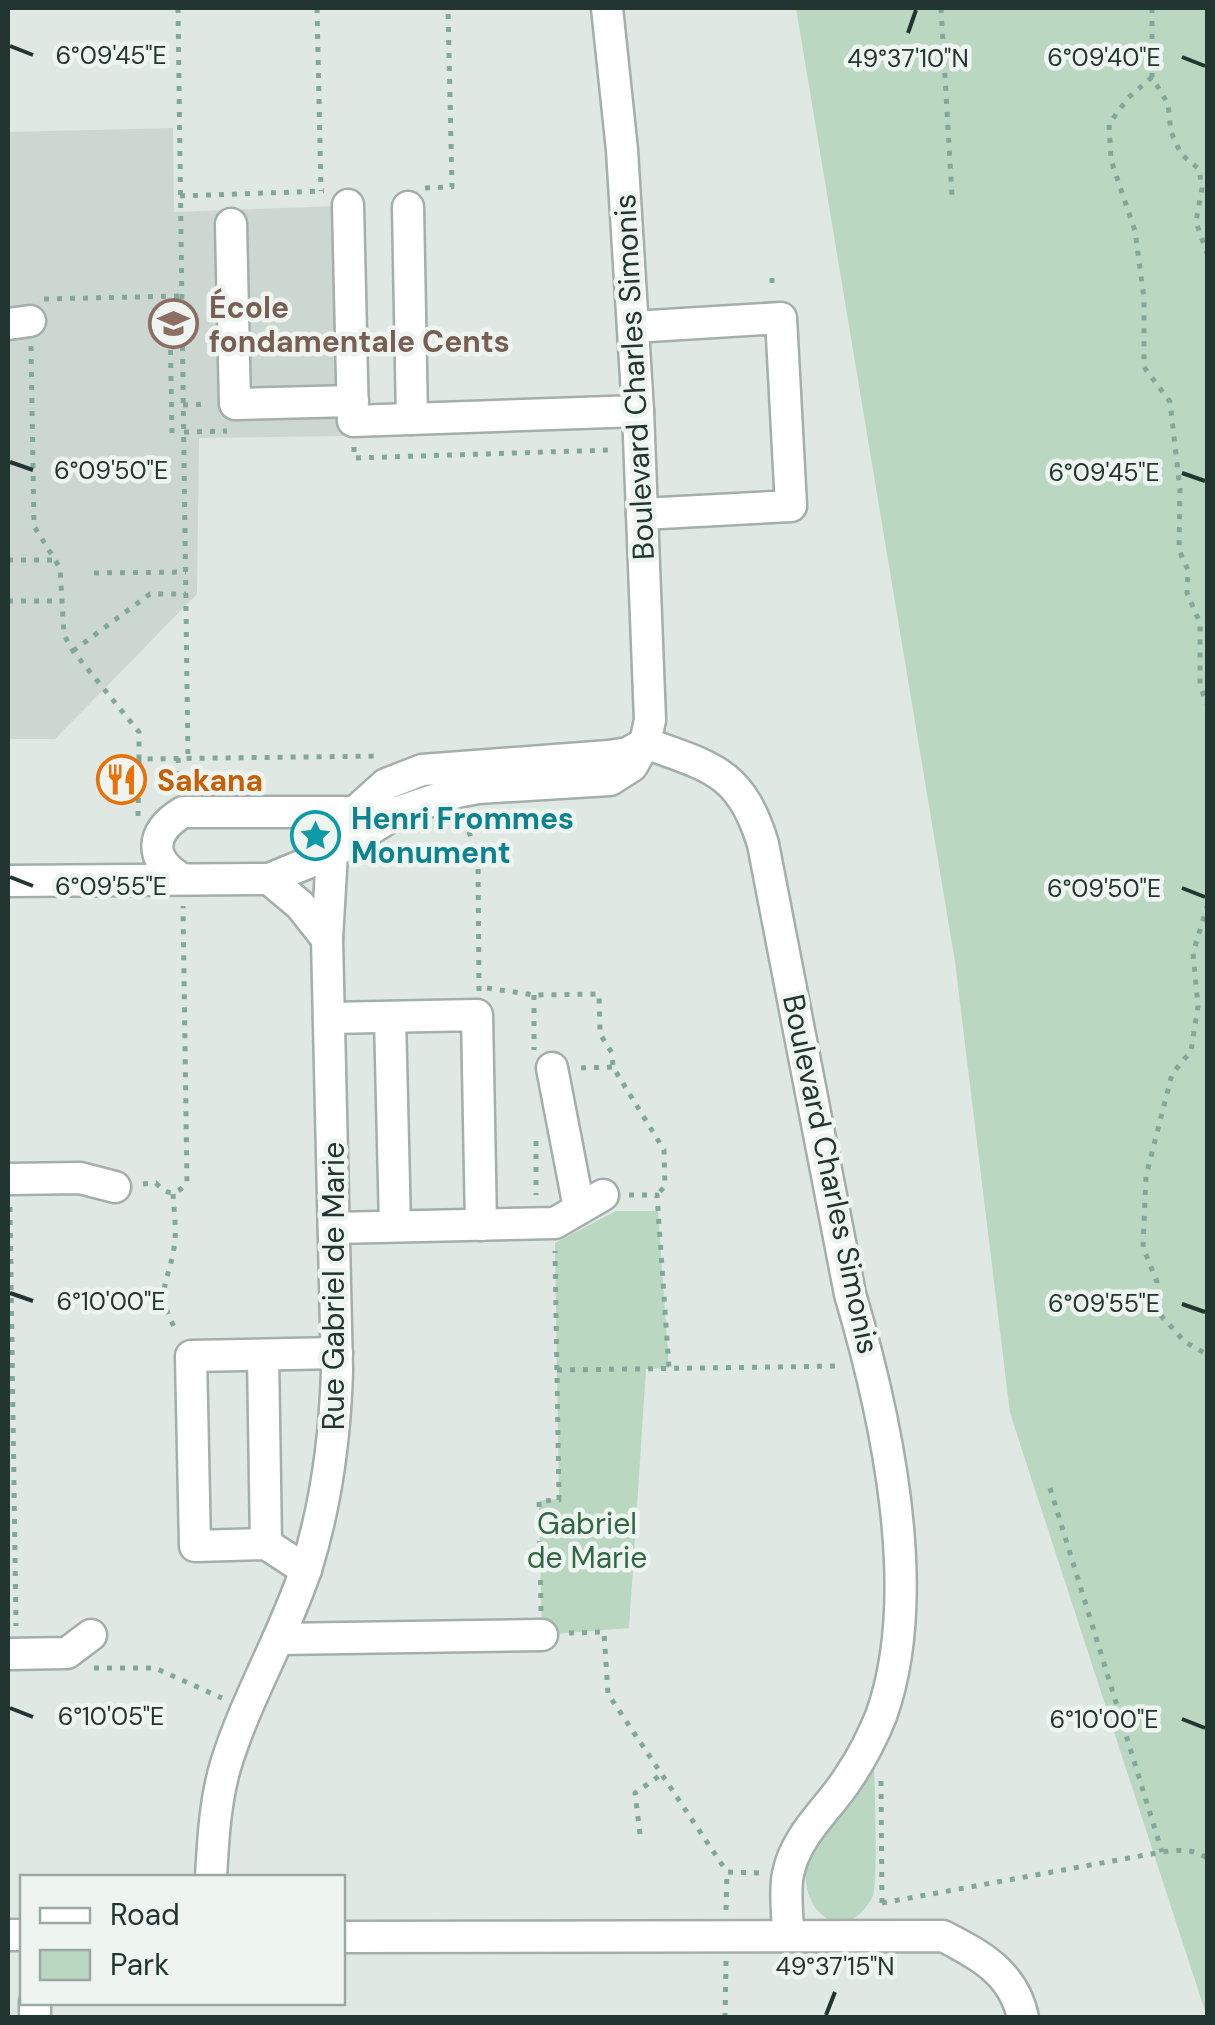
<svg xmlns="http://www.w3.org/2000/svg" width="1215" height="2025" viewBox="0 0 1215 2025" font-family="'DM Sans',sans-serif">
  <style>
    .built { fill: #cdd7d2 }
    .green { fill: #bad7c1 }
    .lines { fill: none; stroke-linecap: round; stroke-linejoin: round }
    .minor-casing { stroke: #a3afaa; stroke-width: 35 }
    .path { stroke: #83a89b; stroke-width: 5; stroke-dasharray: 5 8; stroke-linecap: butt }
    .minor { stroke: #fff; stroke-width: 30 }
    .ticks { fill: none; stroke: #223530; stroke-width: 4 }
    .labels { text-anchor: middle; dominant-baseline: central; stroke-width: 9; stroke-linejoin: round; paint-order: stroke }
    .education-label { font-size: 30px; font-weight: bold; fill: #785e54; stroke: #eef5f1; text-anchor: start }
    .street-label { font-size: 30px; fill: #223530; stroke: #eef5f1 }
    .food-label { font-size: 30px; font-weight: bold; fill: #c56008; stroke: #eef5f1; text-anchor: start }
    .culture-label { font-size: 30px; font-weight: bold; fill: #0d838f; stroke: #eef5f1; text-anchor: start }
    .park-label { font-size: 30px; fill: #326744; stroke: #eef5f1 }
    .ticks-label { font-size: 25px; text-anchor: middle; fill: #223530; stroke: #eef5f1; stroke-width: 9; stroke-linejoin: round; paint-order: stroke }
  </style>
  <rect width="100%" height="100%" fill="#dfe8e3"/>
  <polygon class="built" points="173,128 174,212 337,206 344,436 199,438 197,594 55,739 8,739 8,132"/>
  <g class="green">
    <polygon points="796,8 1207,8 1207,2017 1010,1413 955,962"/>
    <polygon points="616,1211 658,1211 669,1368 646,1369 629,1628 542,1635 539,1501 559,1499 555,1243"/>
    <path d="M874 1758C874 1779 879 1886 872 1898 841 1953 790 1904 810 1850Z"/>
  </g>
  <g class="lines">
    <defs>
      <g id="minor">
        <polyline points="348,205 353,421 638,411"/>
        <polyline points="408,207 412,419"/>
        <polyline points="231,224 235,404 353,401"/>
        <polyline points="8,324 30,321"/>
        <polyline points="633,327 781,318 791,506 642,514"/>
        <path d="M645 743C711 767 741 771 763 844L850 1294C886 1416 925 1594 881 1716 873 1736 861 1759 849 1777 829 1809 796 1834 788 1874 784 1892 788 1916 788 1935"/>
        <path d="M182 879C148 859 150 832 183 812H355"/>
        <polyline points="269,879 300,905 327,939"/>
        <polyline points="8,881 269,879 332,853 398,812 457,792 478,788 610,780 632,766 645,743 650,720 638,411 622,150 607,8"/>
        <polyline points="390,1017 395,1226"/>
        <polyline points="329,1018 477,1015 481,1225"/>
        <polyline points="552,1068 579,1208"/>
        <polyline points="8,1179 80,1178 115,1187"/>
        <polyline points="334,1228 555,1223 603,1195"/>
        <polyline points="263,1355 266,1544"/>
        <polyline points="306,1570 266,1544 195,1546 191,1356 337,1353"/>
        <polyline points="278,1639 542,1635"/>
        <polyline points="8,1654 67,1653 91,1635"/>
        <path d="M211 1878C213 1840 215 1801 226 1764 247 1696 285 1634 307 1566 327 1501 335 1439 337 1371L327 939 332 853 355 812 386 784 422 770 609 756 628 753 645 743"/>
        <polyline points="8,1935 22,1935"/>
        <path d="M342 1937 943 1936C980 1955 1014 1973 1023 2018"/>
        <polyline points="35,2018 35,2002"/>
      </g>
    </defs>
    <use href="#minor" class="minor-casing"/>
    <g class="path">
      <polyline points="178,8 188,759"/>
      <polyline points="317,8 321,191"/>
      <polyline points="941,8 952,196"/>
      <polyline points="1152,8 1152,77 1168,104 1171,132 1181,154 1199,169 1202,188 1196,222 1208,256"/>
      <polyline points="1152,77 1128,98 1109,124 1111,160 1135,231 1144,298 1144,367 1170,402 1180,489 1179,550 1188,570 1187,593 1200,623 1200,686 1208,706"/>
      <polyline points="425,188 452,187 448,8"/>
      <polyline points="180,196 324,191"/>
      <polyline points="772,278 772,291"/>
      <polyline points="44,299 181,296"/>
      <polyline points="31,346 34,526 60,568 64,635 73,651 139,732 139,759 381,756"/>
      <polyline points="183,405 207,404"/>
      <polyline points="184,432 227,431"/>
      <polyline points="172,433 170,319 182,319"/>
      <polyline points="354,447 354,458 611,450"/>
      <polyline points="8,560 56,560"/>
      <polyline points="94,573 186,572"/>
      <polyline points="8,601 61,601"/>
      <polyline points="73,651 150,594 186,594"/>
      <polyline points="178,758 180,785"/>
      <polyline points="138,816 139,759"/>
      <polyline points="465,819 478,860 479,991"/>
      <polyline points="1208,904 1193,953 1198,1006 1191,1051 1172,1074 1146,1176 1143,1247 1157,1282 1156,1310 1185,1342 1208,1355"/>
      <polyline points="487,988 534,995 599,994 600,1034 612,1053 613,1067 664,1150 665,1186 657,1195"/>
      <polyline points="534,995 534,1050"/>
      <polyline points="581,1068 613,1067"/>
      <polyline points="536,1141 536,1195"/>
      <path d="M143 1184 156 1183C167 1196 177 1196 187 1182L183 906"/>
      <path d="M173 1194C174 1209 176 1226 175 1241 170 1284 152 1288 177 1332"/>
      <polyline points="629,1195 657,1195 669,1368"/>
      <polyline points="10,1207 16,1626"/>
      <polyline points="557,1370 843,1366"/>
      <polyline points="1050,1488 1162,1852"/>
      <polyline points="541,1611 539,1501 559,1500 555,1251"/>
      <polyline points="569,1633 604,1632 608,1694 727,1872"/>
      <polyline points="94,1668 155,1668 222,1698"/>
      <polyline points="881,1781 882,1905"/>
      <polyline points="640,1834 635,1793 662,1774"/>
      <path d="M882 1903 1162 1852C1178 1850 1194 1848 1208 1859"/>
      <polyline points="726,1910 727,1872 763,1873"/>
      <polyline points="725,2018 726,1961"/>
    </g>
    <use href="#minor" class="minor"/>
  </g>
  <path class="ticks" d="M908 33 916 10M10 46 33 55M1182 57 1205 66M10 462 33 470M1182 473 1205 481M10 877 33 886M1182 888 1205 897M10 1293 33 1301M1182 1304 1205 1312M10 1708 33 1717M1182 1719 1205 1728M826 2015 835 1992"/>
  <defs>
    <symbol id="school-ring" viewBox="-11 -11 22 22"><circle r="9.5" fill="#eef5f1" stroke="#8d6e63" stroke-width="1.5"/><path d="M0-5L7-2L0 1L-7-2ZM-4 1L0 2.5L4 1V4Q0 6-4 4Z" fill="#8d6e63"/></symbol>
    <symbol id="restaurant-ring" viewBox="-11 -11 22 22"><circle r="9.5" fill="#eef5f1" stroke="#e8710a" stroke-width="1.5"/><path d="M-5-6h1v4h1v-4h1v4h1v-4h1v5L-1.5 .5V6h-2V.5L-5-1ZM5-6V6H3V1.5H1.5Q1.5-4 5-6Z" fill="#e8710a"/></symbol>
    <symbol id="sight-ring" viewBox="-11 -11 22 22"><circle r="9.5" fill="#eef5f1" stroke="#0f9aa8" stroke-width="1.5"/><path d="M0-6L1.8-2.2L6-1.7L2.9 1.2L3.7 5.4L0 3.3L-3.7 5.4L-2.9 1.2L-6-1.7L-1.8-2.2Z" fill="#0f9aa8"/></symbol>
  </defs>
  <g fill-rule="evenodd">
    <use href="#school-ring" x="146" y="296" width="55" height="55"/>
    <use href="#restaurant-ring" x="94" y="752" width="55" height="55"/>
    <use href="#sight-ring" x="288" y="808" width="55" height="55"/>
  </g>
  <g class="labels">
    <g class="education-label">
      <text x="209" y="307">École<tspan x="209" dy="34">fondamentale Cents</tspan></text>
    </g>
    <g class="street-label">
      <text transform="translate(634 377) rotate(-93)">Boulevard Charles Simonis</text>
      <text transform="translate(831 1174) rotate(78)">Boulevard Charles Simonis</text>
      <text transform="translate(333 1286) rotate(-90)">Rue Gabriel de Marie</text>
    </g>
    <g class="food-label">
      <text x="157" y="780">Sakana</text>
    </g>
    <g class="culture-label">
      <text x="351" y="818">Henri Frommes<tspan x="351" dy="34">Monument</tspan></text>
    </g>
    <g class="park-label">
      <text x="587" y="1523">Gabriel<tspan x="587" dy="34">de Marie</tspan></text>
    </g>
  </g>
  <g class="ticks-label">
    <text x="111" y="64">6°09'45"E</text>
    <text x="1104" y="66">6°09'40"E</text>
    <text x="908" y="67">49°37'10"N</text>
    <text x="111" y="479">6°09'50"E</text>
    <text x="1104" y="481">6°09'45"E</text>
    <text x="111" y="895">6°09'55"E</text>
    <text x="1104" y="897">6°09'50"E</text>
    <text x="111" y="1310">6°10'00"E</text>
    <text x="1104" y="1312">6°09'55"E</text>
    <text x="111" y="1725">6°10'05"E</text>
    <text x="1104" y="1728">6°10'00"E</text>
    <text x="835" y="1975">49°37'15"N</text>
  </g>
  <rect width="1215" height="2025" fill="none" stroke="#223530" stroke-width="20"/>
  <rect x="20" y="1875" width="325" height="130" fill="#eef5f1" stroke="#9ca8a4" stroke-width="2.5"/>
  <rect x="40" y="1908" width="50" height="15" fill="#ffffff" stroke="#9ca8a4" stroke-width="2.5"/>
  <text x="110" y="1925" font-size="30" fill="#223530">Road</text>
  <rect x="40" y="1950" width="50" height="30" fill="#bad7c1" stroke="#9ca8a4" stroke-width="2.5"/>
  <text x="110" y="1975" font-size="30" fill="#223530">Park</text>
</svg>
